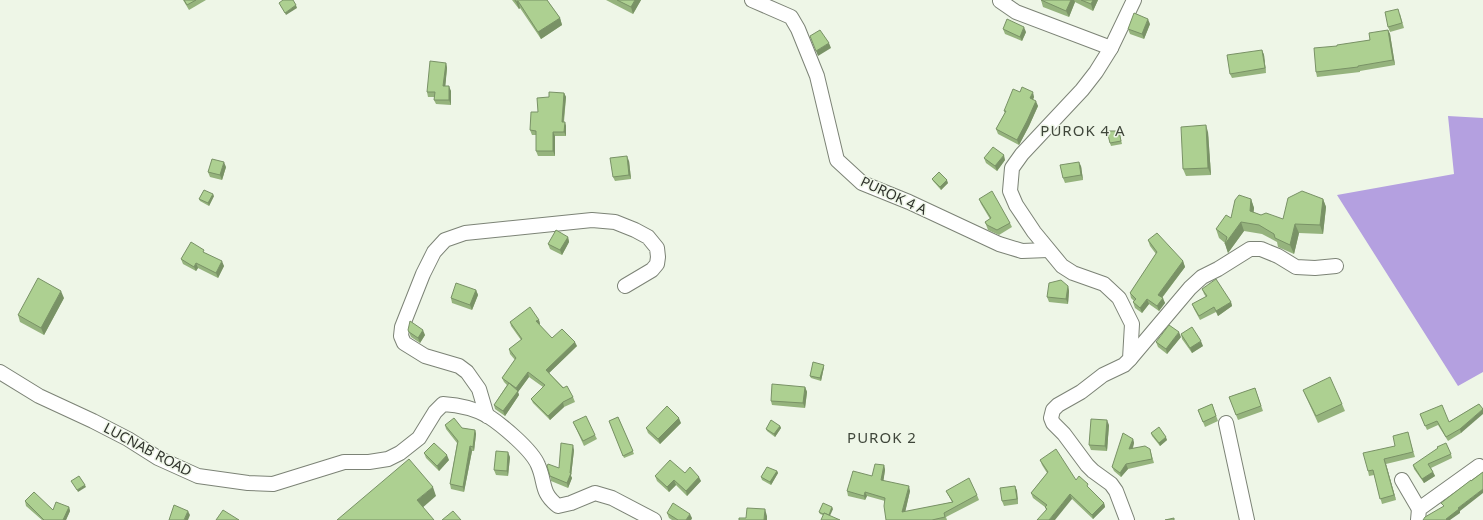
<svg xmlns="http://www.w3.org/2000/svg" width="1483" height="520" viewBox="0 0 1483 520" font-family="'Noto Sans',sans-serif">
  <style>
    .forest { fill: #b4a0e0 }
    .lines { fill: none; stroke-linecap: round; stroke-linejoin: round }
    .minor-casing { stroke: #7c8376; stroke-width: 16 }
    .minor { stroke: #fff; stroke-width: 14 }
    .wall { fill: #95b37d }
    .shaded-wall { fill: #799266 }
    .building { fill: #add091; stroke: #799266 }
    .labels { text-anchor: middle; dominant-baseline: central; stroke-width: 3; stroke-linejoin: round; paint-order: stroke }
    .street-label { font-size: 14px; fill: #2e312b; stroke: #eef6e7 }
    .neighbourhood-label { font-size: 15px; letter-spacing: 1px; fill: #3f463a; stroke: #eef6e7 }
  </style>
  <rect width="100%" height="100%" fill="#eef6e7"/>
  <polygon class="forest" points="1448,116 1483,118 1483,372 1458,386 1337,195 1454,174"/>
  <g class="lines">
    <defs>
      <g id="minor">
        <polyline points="752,0 791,17 798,29 817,76 837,160 862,183 909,202 999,244 1022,251 1048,250"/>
        <polyline points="1000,1 1016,12 1111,48"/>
        <polyline points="1130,359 1190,288 1202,277 1218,269 1250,249 1261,249 1278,256 1296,267 1315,268 1336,266"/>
        <path d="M0 372 39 396 93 421 128 439 158 458 198 476 248 483 273 484 344 462H369L388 459 400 453 419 438 435 412 443 404C458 405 474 408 488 416 502 425 532 450 538 465 546 483 540 492 558 506L571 503 595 493 612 498 654 520"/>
        <polyline points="487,416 479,389 467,372 459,366 425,356 404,343 401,336 402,327 423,274 434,252 445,240 465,233 592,220 615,222 635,230 648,237 657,248 658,257 657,264 652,270 625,286"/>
        <polyline points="1226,423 1247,520"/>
        <polyline points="1402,480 1419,509"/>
        <polyline points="1127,520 1116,491 1111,484 1093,471 1087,465 1064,434 1053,423 1051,418 1053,410 1058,405 1081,392 1103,375 1124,365 1130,359 1132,324 1119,298 1104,284 1073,273 1062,266 1034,232 1016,205 1010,191 1012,168 1022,154 1082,90 1096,72 1111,48 1134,0"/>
        <polyline points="1418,520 1419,509 1479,466"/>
      </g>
    </defs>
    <use href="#minor" class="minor-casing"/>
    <use href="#minor" class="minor"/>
  </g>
  <g class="wall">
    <polygon points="183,0 206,0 189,10"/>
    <polygon points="512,0 547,0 560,18 562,25 541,39 520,8 519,9"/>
    <polygon points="606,0 641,0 633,14"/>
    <polygon points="1041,0 1098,0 1093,11 1075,2 1069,17 1043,7"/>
    <polygon points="1400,14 1404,28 1390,32 1388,27"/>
    <polygon points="1150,24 1144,39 1130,34 1128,29"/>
    <polygon points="1003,29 1026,32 1022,41 1005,34"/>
    <polygon points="1388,30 1390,34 1395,65 1360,71 1360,72 1317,77 1316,72 1337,46 1370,40"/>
    <polygon points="1262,50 1264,55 1266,73 1232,78 1230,74"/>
    <polygon points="446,63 447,68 445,86 451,91 451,105 436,104 434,100 434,97 428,97 427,92"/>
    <polygon points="1020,92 1034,97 1033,100 1038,106 1029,126 1019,145 998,134 996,129 1005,113 1004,111"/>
    <polygon points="564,93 566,97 564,122 566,126 566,136 555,136 555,156 538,156 536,151 536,135 532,135 530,130 549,97"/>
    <polygon points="1119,131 1122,144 1111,146 1110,143"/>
    <polygon points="1208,132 1211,175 1186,176 1183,169"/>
    <polygon points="984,158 1005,160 997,171 986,163"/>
    <polygon points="629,161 631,179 615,181 613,177"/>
    <polygon points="1081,166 1083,180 1065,183 1063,178"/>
    <polygon points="226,167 222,180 210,177 208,172"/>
    <polygon points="932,179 948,183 941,190 933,181"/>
    <polygon points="214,196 209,206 200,201 199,199"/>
    <polygon points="979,199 1010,223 1012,227 999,235 988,230 985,222 990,219 981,204"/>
    <polygon points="1251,199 1254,208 1253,212 1261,215 1283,219 1323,199 1326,207 1323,234 1299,233 1294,254 1278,247 1277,242 1262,234 1244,231 1228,253 1225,243 1219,238 1216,229 1231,218"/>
    <polygon points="568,237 569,242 562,255 550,249 548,244"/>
    <polygon points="1148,240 1183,261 1185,267 1162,298 1165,303 1159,311 1149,304 1142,313 1135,308 1133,302 1134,301 1131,298 1130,293 1156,254 1150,246"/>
    <polygon points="206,253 224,266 218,278 198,268 196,271 183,264 181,259"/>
    <polygon points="1068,286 1069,291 1068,304 1049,302 1047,297"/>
    <polygon points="1202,289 1231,302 1232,306 1218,316 1216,312 1200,320 1194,309 1192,304 1206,297 1204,294"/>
    <polygon points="476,290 478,295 472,310 452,303 451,298"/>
    <polygon points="64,298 44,335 20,322 18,315"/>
    <polygon points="539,320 540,324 539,325 552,338 577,346 549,373 573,397 575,402 564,407 550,420 533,403 531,399 543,387 529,377 518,392 519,395 505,416 495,409 494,405 507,385 504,382 502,378 515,360 510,354 509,349 521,340 511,326 510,322"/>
    <polygon points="408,330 425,335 420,343 411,337"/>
    <polygon points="1181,334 1203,346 1192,353 1182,339"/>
    <polygon points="1181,337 1167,354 1158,347 1156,342"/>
    <polygon points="824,367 821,381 811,378 810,376"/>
    <polygon points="805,387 807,392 805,408 772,405 771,401"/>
    <polygon points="1255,388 1263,411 1238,420 1229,397"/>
    <polygon points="1303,390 1342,404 1345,411 1318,423 1306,397"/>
    <polygon points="1212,404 1218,421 1205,427 1198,410"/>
    <polygon points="1479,404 1461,433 1448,441 1438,425 1427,430 1420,414 1449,422"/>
    <polygon points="618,417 634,454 624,458 609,421"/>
    <polygon points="573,422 595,435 597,439 584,446"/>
    <polygon points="681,423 660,444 648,433 646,428"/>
    <polygon points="445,425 462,428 475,430 476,434 474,451 472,451 464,492 451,489 450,484 457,443 446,429"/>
    <polygon points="1109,425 1107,451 1091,450 1089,445"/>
    <polygon points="780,426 781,428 775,437 767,431 766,429"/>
    <polygon points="1151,433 1167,440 1160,446 1152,436"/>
    <polygon points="1409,437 1415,457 1386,464 1396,500 1382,504 1374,475 1369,476 1368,471 1395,446"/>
    <polygon points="1133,439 1134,443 1133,448 1150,449 1154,463 1128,469 1121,477 1114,471 1112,467"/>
    <polygon points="574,450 571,476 572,478 568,488 551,481 550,476 559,468"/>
    <polygon points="424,453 449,460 439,471 426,458"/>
    <polygon points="1451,454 1452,458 1431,468 1435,476 1424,483 1414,469 1413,465"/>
    <polygon points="510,457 508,476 496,475 494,470"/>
    <polygon points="1040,460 1076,480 1090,489 1104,503 1105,507 1093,519 1072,499 1046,510 1045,507 1033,498 1031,493 1047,473 1042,465"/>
    <polygon points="884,465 885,470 883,481 910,491 905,512 952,502 946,491 977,495 979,500 946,517 947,520 886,520 885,501 867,496 865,500 848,496 847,491 872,476"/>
    <polygon points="777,471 778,473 771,485 762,480 761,477"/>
    <polygon points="685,473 701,481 687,496 676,485 669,492 657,481 655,476"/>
    <polygon points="1015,486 1017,491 1018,504 1004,506 1002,501"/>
    <polygon points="25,501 53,510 69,507 70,511 66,520 42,520 26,506"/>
    <polygon points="833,509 823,515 820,514 819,512"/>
    <polygon points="667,513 692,518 691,520 672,520 669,518"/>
  </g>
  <g class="shaded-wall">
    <polygon points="635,0 641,0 633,14 631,7"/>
    <polygon points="1071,0 1074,0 1075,2 1069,17 1066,11"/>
    <polygon points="1093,0 1098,0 1093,11 1091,4"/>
    <polygon points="518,1 520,8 519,9 516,2"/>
    <polygon points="296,5 297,8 286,15 285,13"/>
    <polygon points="560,18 562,25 541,39 538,32"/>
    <polygon points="1148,19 1150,24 1144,39 1142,34"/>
    <polygon points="1024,27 1026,32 1022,41 1020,37"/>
    <polygon points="1388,30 1390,34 1395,65 1393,60"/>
    <polygon points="829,43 831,48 818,56 816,51"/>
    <polygon points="1262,50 1264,55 1266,73 1265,68"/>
    <polygon points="446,63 447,68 445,90 443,86"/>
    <polygon points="449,86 451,91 451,105 449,100"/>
    <polygon points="1033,92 1034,97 1031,103 1030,98"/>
    <polygon points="564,93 566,97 563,126 562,122"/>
    <polygon points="1036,101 1038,106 1029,126 1019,145 1017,140"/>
    <polygon points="565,122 566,126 566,136 564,132"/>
    <polygon points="1206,125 1208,132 1211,175 1208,168"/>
    <polygon points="553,132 555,136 555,156 553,151"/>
    <polygon points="1004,155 1005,160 997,171 995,166"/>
    <polygon points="627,156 629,161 631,179 629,175"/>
    <polygon points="224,162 226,167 222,180 220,175"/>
    <polygon points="1079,162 1081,166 1083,180 1081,175"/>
    <polygon points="947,180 948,183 941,190 940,187"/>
    <polygon points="213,194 214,196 209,206 208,203"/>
    <polygon points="1251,199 1254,208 1253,219 1250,211"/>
    <polygon points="1323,199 1326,207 1323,234 1320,225"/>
    <polygon points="1241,222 1244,231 1228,253 1225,244"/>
    <polygon points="1295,224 1299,233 1294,254 1290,245"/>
    <polygon points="568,237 569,242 562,255 560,250"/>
    <polygon points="222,261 224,266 218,278 216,273"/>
    <polygon points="1183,261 1185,267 1160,300 1158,295"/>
    <polygon points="196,263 198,268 196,271 194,267"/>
    <polygon points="1068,286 1069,291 1068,304 1066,299"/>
    <polygon points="476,290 478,295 472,310 470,305"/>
    <polygon points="61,291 64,298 44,335 41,328"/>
    <polygon points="1163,298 1165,303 1159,311 1157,306"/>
    <polygon points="1147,299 1149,304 1142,313 1140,308"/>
    <polygon points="1231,302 1232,306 1218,316 1216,311"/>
    <polygon points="539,320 540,324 538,326 536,321"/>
    <polygon points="423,330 425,335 420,343 418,338"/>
    <polygon points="1179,332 1181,337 1167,354 1166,349"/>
    <polygon points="1201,341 1203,346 1192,353 1190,348"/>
    <polygon points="575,342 577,346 548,374 546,370"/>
    <polygon points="824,365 824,367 821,381 820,378"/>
    <polygon points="528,372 529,377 518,392 519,395 505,416 503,411 517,391 516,388"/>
    <polygon points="805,387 807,392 805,408 803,403"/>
    <polygon points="563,402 564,407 550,420 548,416"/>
    <polygon points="1483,409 1483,414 1461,433 1460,429"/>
    <polygon points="679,418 681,423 660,444 658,439"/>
    <polygon points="1107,420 1109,425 1107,451 1105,446"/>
    <polygon points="780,426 781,428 775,437 774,434"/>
    <polygon points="475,430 476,434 474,451 473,447"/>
    <polygon points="1166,437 1167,440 1160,446 1159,443"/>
    <polygon points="1133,439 1134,443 1131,453 1129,449"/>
    <polygon points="573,445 574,450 571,476 572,478 568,488 567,483 570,473"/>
    <polygon points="470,446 472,451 464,492 463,487"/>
    <polygon points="508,452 510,457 508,476 507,471"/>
    <polygon points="447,455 449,460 439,471 437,466"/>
    <polygon points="1384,459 1386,464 1396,500 1394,495"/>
    <polygon points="1126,464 1128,469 1121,477 1120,473"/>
    <polygon points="884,465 885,470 883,484 881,480"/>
    <polygon points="777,471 778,473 771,485 770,482"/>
    <polygon points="1433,472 1435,476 1424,483 1422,479"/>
    <polygon points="699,477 701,481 687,496 686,491"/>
    <polygon points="674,480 676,485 669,492 667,487"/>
    <polygon points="85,485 86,487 78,492 77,490"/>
    <polygon points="909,486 910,491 904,517 902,512"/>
    <polygon points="1015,486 1017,491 1018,504 1017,499"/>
    <polygon points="433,487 436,496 421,509 417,500"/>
    <polygon points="1483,489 1483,493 1460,511 1460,513 1450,520 1446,520 1446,519 1458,508"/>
    <polygon points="865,492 867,496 865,500 864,496"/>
    <polygon points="1070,494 1072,499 1055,520 1049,520"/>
    <polygon points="1104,503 1105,507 1093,519 1092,515"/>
    <polygon points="69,507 70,511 66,520 63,520"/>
    <polygon points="832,507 833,509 829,518 828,516"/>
    <polygon points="765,509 767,516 767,520 764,520"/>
    <polygon points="188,511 190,515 188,520 184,520"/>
    <polygon points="690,514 692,518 691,520 686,520"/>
  </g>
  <g class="building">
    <polygon points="184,0 196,0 187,5"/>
    <polygon points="283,0 293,0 296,5 285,13 279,3"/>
    <polygon points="515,0 547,0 560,18 538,32 518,1 516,2"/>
    <polygon points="617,0 635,0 631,7"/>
    <polygon points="1041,0 1071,0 1066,11"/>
    <polygon points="1081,0 1093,0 1091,4"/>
    <polygon points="1398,9 1402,23 1388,27 1385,12"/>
    <polygon points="1134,13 1148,19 1142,34 1128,29"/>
    <polygon points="1007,19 1024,27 1020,37 1003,29"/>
    <polygon points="820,30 829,43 816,51 810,36"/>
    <polygon points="1388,30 1393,60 1358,66 1358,67 1316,72 1314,48 1337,46 1337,45 1370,40 1369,33"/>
    <polygon points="1262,50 1265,68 1230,74 1227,55"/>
    <polygon points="430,61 446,63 443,86 449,86 449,100 434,100 435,92 427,92"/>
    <polygon points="1022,87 1033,92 1030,98 1036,101 1027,121 1017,140 996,129 1006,111 1004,111 1013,89 1020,92"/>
    <polygon points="549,92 564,93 562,122 565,122 564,132 553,132 553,151 536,151 536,131 530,130 531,112 538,112 537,98 549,97"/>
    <polygon points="1206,125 1208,168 1183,169 1181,127"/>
    <polygon points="1107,131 1119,131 1121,141 1110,143"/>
    <polygon points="993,147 1004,155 995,166 984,158"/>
    <polygon points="627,156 629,175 613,177 610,158"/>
    <polygon points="212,159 224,162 220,175 208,172"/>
    <polygon points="1079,162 1081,175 1063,178 1060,165"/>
    <polygon points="939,172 947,180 940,187 932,179"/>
    <polygon points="204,190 213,194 208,203 199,199"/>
    <polygon points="992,191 1010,223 997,230 987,225 985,222 991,218 979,199"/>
    <polygon points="1302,191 1323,199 1320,225 1295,224 1290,245 1275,238 1274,234 1259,225 1241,222 1225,244 1227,237 1216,229 1226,215 1231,218 1235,200 1239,195 1251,199 1250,211 1261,215 1266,213 1283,219 1288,198"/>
    <polygon points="556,230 568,237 560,250 548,244"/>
    <polygon points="1157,233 1183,261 1158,295 1163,298 1157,306 1147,299 1140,308 1133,302 1136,299 1130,293 1157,252 1148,240"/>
    <polygon points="191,242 204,250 203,252 222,261 216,273 196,263 194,267 181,259"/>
    <polygon points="38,278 61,291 41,328 18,315"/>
    <polygon points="1216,279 1231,302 1216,311 1214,307 1199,316 1192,304 1207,296 1202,289"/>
    <polygon points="1061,280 1068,286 1066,299 1047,297 1049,283"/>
    <polygon points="456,283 476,290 470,305 451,298"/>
    <polygon points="530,307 539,320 536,321 552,338 562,329 575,342 546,370 563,388 567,386 573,397 563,402 548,416 531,399 545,385 528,372 516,388 509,383 518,391 503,411 494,405 509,383 502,378 516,358 509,349 522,339 510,322"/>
    <polygon points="410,321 423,330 418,338 409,332 408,330"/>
    <polygon points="1169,325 1179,332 1166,349 1156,342"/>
    <polygon points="1192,327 1201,341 1190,348 1181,334"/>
    <polygon points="813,362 824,365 820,378 810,376"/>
    <polygon points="1330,377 1342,404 1316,416 1303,390"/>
    <polygon points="772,384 805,387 803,403 771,401"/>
    <polygon points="1255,388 1261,406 1236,415 1229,397"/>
    <polygon points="1212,404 1216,416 1203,422 1198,410"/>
    <polygon points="1479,404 1483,409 1460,429 1446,437 1437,421 1425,426 1420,414 1442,405 1449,422"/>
    <polygon points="667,406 679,418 658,439 646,428"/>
    <polygon points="586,416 595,435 583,441 573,422"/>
    <polygon points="618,417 633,451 623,456 609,421"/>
    <polygon points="454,418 462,428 475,430 473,447 470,446 463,487 450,484 458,441 445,425"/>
    <polygon points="1091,419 1107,420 1105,446 1089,445"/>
    <polygon points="771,420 780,426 774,434 766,429"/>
    <polygon points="1159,427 1166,437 1159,443 1151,433"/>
    <polygon points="1408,432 1413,452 1384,459 1394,495 1380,499 1373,470 1368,471 1363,453 1395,446 1393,436"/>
    <polygon points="1123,433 1133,439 1129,449 1145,446 1150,449 1152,459 1126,464 1120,473 1112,467"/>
    <polygon points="434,443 447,455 437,466 424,453"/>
    <polygon points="561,443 573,445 570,473 571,473 567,483 550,476 547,466 548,464 559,468"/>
    <polygon points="1446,443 1451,454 1428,464 1433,472 1422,479 1413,465 1438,448 1437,447"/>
    <polygon points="1056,449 1076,480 1079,476 1088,484 1087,486 1104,503 1092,515 1070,494 1049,520 1037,520 1047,509 1045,507 1047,505 1031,493 1048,472 1040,460"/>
    <polygon points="496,451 508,452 507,471 494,470"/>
    <polygon points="409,459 433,487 417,500 434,520 337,520"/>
    <polygon points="670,460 685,473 690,467 699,477 686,491 674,480 667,487 655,476"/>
    <polygon points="875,464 884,465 881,480 909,486 902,512 953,502 946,491 969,478 977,495 944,513 945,517 932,520 886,520 884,506 885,498 865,492 864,496 847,491 853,471 872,476"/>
    <polygon points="767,467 777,471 770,482 761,477"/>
    <polygon points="1483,472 1483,489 1458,508 1459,509 1446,519 1447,520 1423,520 1425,517 1444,506 1441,503 1471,480 1471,481"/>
    <polygon points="79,476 85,485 77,490 71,481"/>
    <polygon points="1015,486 1017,499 1002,501 1000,488"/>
    <polygon points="34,492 53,510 56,502 69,507 63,520 44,520 25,501"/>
    <polygon points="673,503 690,514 686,520 678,520 667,513"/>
    <polygon points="823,503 832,507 829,515 824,513 823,514 819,512"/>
    <polygon points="174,505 188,511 184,520 169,520"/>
    <polygon points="747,508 765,509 764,520 739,520 739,518 746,518"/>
    <polygon points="223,510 239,520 216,520"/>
    <polygon points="453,511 461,520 442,520"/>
    <polygon points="824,513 840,520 821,520"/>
    <polygon points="1174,518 1174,520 1165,520"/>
  </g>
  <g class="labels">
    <g class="street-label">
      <text transform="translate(894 195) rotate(25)">PUROK 4 A</text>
      <text transform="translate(148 449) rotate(28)">LUCNAB ROAD</text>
    </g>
    <g class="neighbourhood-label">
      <text x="1083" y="130">PUROK 4 A</text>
      <text x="882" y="437">PUROK 2</text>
    </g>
  </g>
</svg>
